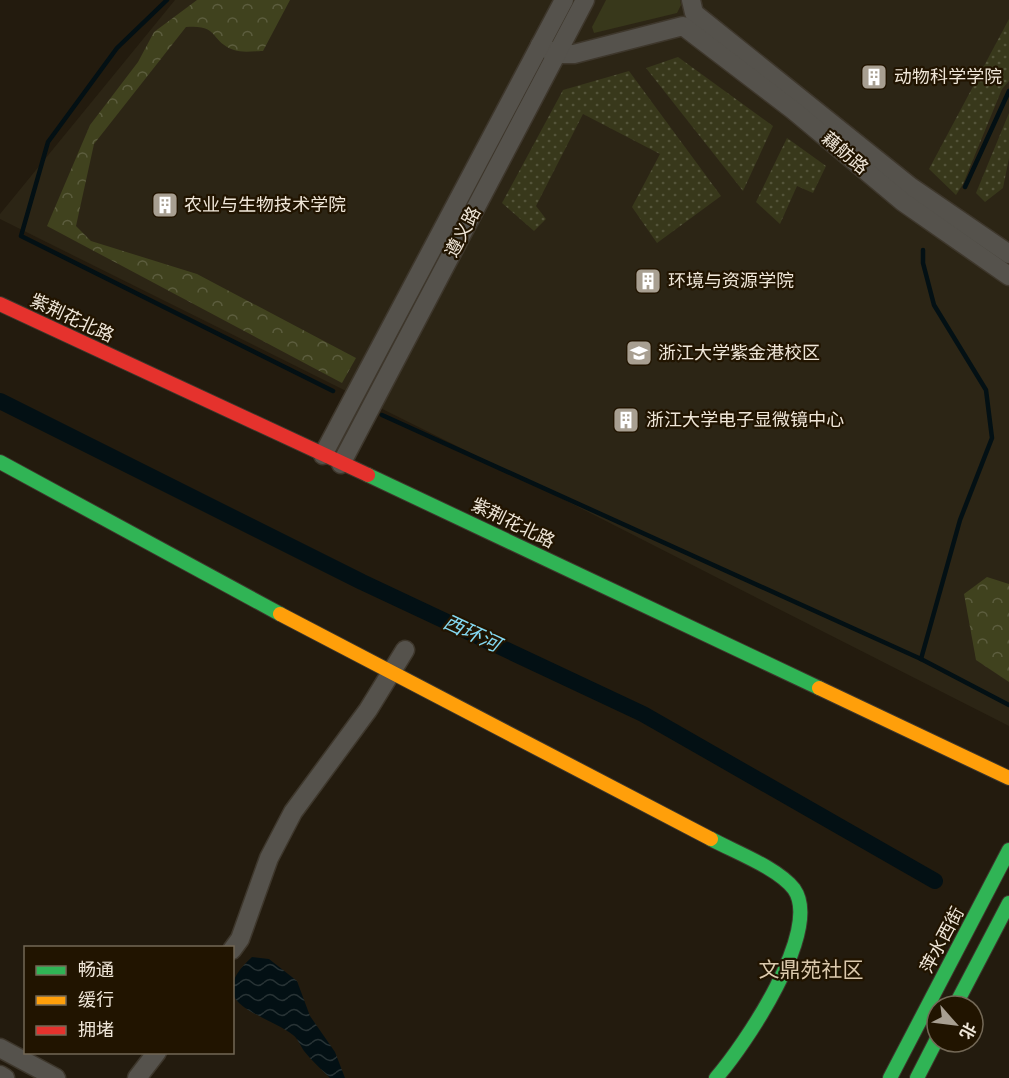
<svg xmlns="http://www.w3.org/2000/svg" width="1009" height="1078" viewBox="0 0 1009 1078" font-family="Bitter,'Noto Sans SC',serif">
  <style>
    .education { fill: #2c2515 }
    .grass { fill: url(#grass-dots) }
    .forest { fill: url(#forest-crowns) }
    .garden { fill: #38381b }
    .water { fill: url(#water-waves) }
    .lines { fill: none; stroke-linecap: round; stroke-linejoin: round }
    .stream { stroke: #031014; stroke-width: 4.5 }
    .canal { stroke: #031014; stroke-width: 16 }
    .street-casing { stroke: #3e372c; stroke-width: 21 }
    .fast-casing { stroke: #3e372c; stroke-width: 16 }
    .slow-casing { stroke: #3e372c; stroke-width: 16 }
    .jam-casing { stroke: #3e372c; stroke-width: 16 }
    .street { stroke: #55524c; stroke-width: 18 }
    .fast { stroke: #30b455; stroke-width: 14 }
    .slow { stroke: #ff9f0a; stroke-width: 14 }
    .jam { stroke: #e5322d; stroke-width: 14 }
    .labels { text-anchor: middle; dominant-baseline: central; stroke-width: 4.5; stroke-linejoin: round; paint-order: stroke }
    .poi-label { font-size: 18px; fill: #efe6d8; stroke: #211400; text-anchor: start }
    .street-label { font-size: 18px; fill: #efe6d8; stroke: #211400 }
    .water-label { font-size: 20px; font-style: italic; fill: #85d9f1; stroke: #211400 }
    .quarter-label { font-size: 21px; fill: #dbc9ad; stroke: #211400 }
  </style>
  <defs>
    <pattern id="grass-dots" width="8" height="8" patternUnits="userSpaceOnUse" patternTransform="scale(1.5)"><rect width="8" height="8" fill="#38381b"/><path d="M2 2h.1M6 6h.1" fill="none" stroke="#55553b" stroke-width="1.8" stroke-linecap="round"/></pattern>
    <pattern id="forest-crowns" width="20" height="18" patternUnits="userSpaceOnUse" patternTransform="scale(1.5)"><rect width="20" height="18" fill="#40421e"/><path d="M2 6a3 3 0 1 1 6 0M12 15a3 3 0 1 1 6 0" fill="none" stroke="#5c5d3e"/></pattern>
    <pattern id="water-waves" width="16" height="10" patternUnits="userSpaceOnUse" patternTransform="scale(1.5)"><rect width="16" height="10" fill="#031014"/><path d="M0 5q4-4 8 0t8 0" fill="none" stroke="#283335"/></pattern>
  </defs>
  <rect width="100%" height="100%" fill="#231b0e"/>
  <polygon class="education" points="175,0 1009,0 1009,726 539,487 0,219 0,214"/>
  <g class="grass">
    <polygon points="1009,19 1009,81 1002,89 963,184 956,195 929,169"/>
    <polygon points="678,57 773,126 743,191 646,68"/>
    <polygon points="629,71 721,196 657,243 632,207 660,154 583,114 536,206 546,219 534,231 502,203 563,90"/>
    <polygon points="1009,113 1009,158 1003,188 985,202 976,193"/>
    <polygon points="787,138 826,166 813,193 797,186 780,224 756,202"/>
  </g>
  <g class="forest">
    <path d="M197 0H290L263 51C255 51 242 53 234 50 209 41 220 24 186 27L94 144 76 226 91 241 197 274 356 358 342 383 47 226 90 125 138 62 154 32Z"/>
    <polygon points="987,577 1009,584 1009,682 976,660 964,594"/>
  </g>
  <polygon class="garden" points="606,0 680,0 681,5 677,13 594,33 592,27"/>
  <path class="water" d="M252 957 269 959 297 981 310 1016 335 1052 345 1078H330C321 1069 311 1060 304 1051 300 1045 298 1039 293 1035 263 1012 200 1005 252 957Z"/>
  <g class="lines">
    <g class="stream">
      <polyline points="167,0 117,48 48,142 21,236 333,391"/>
      <polyline points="965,187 1009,91"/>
      <polyline points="382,415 921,659 1009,705"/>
      <polyline points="921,659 960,520 992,438 986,390 934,305 923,263 923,250"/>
    </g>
    <polyline class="canal" points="0,401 362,582 643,714 935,881"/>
    <defs>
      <g id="street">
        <polyline points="691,0 694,13 911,187 1009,254"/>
        <polyline points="540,45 556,54 574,54 683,26 793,110 903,202 1009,276"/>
        <polyline points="323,455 564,0"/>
        <polyline points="341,464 585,0"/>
        <polyline points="232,950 240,939 269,858 293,812 368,710 405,650"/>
        <polyline points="0,1048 56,1078"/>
        <polyline points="0,1075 5,1078"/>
        <polyline points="137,1078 157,1052"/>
      </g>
      <g id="fast">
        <polyline points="0,462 280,614"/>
        <polyline points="368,475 819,688"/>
        <path d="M711 839C735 852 778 868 794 889 823 930 744 1046 716 1078"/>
        <polyline points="955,1006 1009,903"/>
        <polyline points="890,1078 1009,850"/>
        <polyline points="917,1078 937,1039"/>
      </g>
      <g id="slow">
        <polyline points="280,614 711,839"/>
        <polyline points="819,688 1009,778"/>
      </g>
      <polyline id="jam" points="0,304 368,475"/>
    </defs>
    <use href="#street" class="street-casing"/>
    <use href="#fast" class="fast-casing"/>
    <use href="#slow" class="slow-casing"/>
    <use href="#jam" class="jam-casing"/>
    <use href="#street" class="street"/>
    <use href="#fast" class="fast"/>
    <use href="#slow" class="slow"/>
    <use href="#jam" class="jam"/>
  </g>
  <defs>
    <symbol id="building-square" viewBox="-11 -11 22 22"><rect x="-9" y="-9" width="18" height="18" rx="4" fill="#a89f91" stroke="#211400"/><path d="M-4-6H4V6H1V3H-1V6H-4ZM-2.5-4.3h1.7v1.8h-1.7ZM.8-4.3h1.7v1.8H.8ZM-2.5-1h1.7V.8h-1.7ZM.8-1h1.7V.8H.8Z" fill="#fff"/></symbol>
    <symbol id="university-square" viewBox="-11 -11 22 22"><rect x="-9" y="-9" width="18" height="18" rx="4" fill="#a89f91" stroke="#211400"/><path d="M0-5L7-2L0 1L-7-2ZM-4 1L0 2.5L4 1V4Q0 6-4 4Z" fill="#fff"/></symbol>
  </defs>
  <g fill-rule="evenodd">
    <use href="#building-square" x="859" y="62" width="30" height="30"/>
    <use href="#building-square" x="150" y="190" width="30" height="30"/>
    <use href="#building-square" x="633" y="266" width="30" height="30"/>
    <use href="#university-square" x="624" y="338" width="30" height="30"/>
    <use href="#building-square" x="611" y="405" width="30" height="30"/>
  </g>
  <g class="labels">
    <g class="poi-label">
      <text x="894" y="77">动物科学学院</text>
      <text x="184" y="205">农业与生物技术学院</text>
      <text x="668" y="281">环境与资源学院</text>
      <text x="658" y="353">浙江大学紫金港校区</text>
      <text x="646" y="420">浙江大学电子显微镜中心</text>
    </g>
    <g class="street-label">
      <text transform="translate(845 153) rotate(40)">藕舫路</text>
      <text transform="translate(463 232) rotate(-62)">遵义路</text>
      <text transform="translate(72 318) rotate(25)">紫荆花北路</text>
      <text transform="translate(513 523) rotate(26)">紫荆花北路</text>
      <text transform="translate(942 940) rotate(-62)">萍水西街</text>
    </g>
    <g class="water-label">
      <text transform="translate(472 633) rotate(25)">西环河</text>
    </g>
    <g class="quarter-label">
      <text x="811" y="970">文鼎苑社区</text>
    </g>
  </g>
  <rect x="24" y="946" width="210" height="108" fill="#211400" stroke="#736856" stroke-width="1.5"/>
  <rect x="36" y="966" width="30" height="9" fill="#30b455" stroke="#736856" stroke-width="1.5"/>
  <text x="78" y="976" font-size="18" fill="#efe6d8">畅通</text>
  <rect x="36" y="996" width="30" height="9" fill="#ff9f0a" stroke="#736856" stroke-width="1.5"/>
  <text x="78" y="1006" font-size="18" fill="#efe6d8">缓行</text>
  <rect x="36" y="1026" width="30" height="9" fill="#e5322d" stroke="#736856" stroke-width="1.5"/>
  <text x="78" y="1036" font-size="18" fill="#efe6d8">拥堵</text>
  <g transform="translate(955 1024) rotate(118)"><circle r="28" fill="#211400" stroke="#736856" stroke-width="1.5"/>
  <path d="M0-4.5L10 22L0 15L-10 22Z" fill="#a89f91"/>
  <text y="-9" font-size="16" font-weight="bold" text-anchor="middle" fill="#efe6d8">北</text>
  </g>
</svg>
